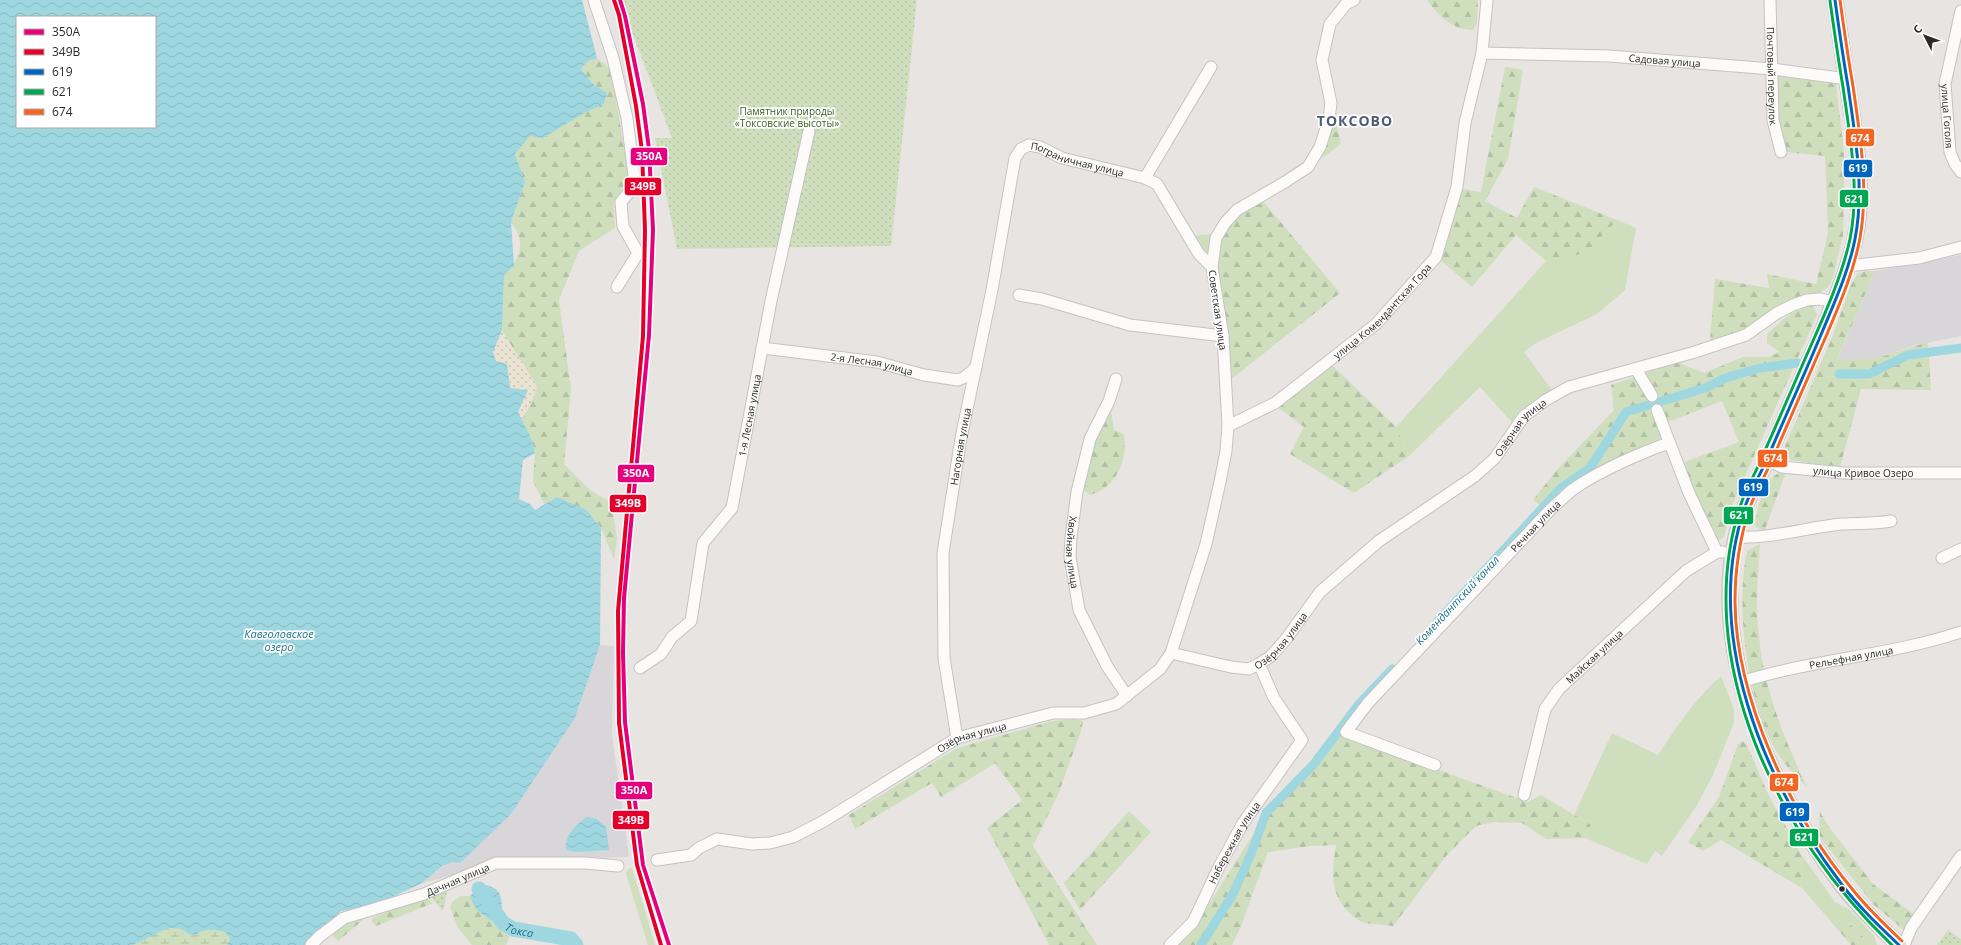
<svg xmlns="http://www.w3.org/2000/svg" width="1961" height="945" viewBox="0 0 1961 945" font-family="'Open Sans',sans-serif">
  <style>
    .industrial { fill: #d8d6d8 }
    .grass { fill: #cfdfbe }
    .forest { fill: url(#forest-firs) }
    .wetland { fill: url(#wetland-marsh) }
    .sand { fill: url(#sand-dots) }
    .park { fill: url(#park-dots) }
    .water { fill: url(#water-waves); fill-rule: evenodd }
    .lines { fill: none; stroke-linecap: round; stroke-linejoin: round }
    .canal { stroke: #9ed7e0; stroke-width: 9 }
    .river { stroke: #9ed7e0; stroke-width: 15 }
    .minor-casing { stroke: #c4c3c3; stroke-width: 13 }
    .major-casing { stroke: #c4c3c2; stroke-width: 17 }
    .minor { stroke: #fcfbfa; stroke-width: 11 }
    .major { stroke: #e5dfd6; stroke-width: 15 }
    .bus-1-casing { stroke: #fff; stroke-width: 6 }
    .bus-2-casing { stroke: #fff; stroke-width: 6 }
    .bus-3-casing { stroke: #fff; stroke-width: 6 }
    .bus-1 { stroke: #0065bd; stroke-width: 3 }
    .bus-2 { stroke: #00a651; stroke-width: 3 }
    .bus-3 { stroke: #f26522; stroke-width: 3 }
    .rail-1-casing { stroke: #fff; stroke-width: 7 }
    .rail-2-casing { stroke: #fff; stroke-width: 7 }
    .rail-1 { stroke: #e5007d; stroke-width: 4 }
    .rail-2 { stroke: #e4002b; stroke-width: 4 }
    .bus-dot { fill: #2a2a2a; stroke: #fff; stroke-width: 1.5 }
    .labels { text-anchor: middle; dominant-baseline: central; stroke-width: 3.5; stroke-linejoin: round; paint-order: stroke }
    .street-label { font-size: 10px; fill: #2a2a2a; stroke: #fff }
    .park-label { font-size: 10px; fill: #365f23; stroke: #fff }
    .water-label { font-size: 11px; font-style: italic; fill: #1d728b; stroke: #fff }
    .district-label { font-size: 14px; font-weight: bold; letter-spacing: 1px; fill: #505b76; stroke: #fff }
    .line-badge { stroke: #fff; stroke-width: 1.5 }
    .badge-label { font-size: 11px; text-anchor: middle; font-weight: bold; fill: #fff }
  </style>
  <defs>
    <pattern id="forest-firs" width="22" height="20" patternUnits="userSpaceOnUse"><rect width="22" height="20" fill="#cfdfbe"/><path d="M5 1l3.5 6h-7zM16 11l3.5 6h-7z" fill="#b2c0a3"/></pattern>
    <pattern id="wetland-marsh" width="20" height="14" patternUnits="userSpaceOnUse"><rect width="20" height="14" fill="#cfdfbe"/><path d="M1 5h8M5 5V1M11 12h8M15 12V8" fill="none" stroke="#b2c0a3"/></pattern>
    <pattern id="sand-dots" width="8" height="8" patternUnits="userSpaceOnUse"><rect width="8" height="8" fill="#eae2d2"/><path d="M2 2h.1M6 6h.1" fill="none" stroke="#c9c2b4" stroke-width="1.8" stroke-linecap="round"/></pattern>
    <pattern id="park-dots" width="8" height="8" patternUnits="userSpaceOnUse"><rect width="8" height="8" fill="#cfdfbe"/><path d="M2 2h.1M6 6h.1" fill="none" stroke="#b2c0a3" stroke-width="1.8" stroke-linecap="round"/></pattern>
    <pattern id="water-waves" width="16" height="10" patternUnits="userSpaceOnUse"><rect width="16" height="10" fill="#9ed7e0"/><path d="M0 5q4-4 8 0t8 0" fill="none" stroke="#88b9c0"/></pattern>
  </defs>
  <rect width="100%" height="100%" fill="#e8e4e1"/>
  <g class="industrial">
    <polygon points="1961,255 1961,336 1916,345 1878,358 1837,361 1875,271"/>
    <polygon points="600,645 614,646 612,735 629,857 494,860 466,872 422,883 442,866 452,862 575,718"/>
  </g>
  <g class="grass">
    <polygon points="1617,220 1636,228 1625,290 1597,314 1536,343 1524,352 1554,393 1515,426 1480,387 1409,456 1396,427 1546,261 1586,253"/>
    <polygon points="1216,234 1215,267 1193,238 1200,235"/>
    <path d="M1721 676 1734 709V723L1713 775 1697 805 1662 856 1655 851 1647 864 1585 838 1591 825 1574 815 1612 733 1658 755C1677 726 1695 699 1721 676Z"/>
    <polygon points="1801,854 1835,902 1850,910 1874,936 1877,945 1871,945 1850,924 1827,917 1802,888"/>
    <polygon points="629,868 632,868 655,945 648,945 626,874"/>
  </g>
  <g class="forest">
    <path d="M1427 0H1478L1477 23 1473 30C1452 30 1439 16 1427 0Z"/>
    <path d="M597 58 611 69 629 178 614 201 615 228 579 251 559 300 571 389 564 464 591 491 611 502 617 538 614 559 601 528 587 510 557 497 544 504 533 481 535 453 532 440 521 421 531 404 514 351 502 330 504 276C520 259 527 242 511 222L525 182 515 154 530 136 604 104 607 93 592 83 581 69 588 61Z"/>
    <polygon points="1505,67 1523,70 1508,159 1485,201 1517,218 1534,187 1617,220 1586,253 1546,261 1516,235 1472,287 1439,259 1461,189 1481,192"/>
    <polygon points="1768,73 1836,83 1844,152 1844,204 1843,235 1833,278 1827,288 1819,293 1806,295 1783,303 1743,332 1710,340 1715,279 1769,288 1767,274 1816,284 1828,233 1825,156 1775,151 1769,121"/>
    <polygon points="1332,122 1336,122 1341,144 1322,158 1320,155"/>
    <polygon points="1262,200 1340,293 1229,381 1215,267 1221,237 1238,212"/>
    <polygon points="1866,271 1875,271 1837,360 1878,358 1928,342 1931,390 1861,389 1840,467 1791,460 1785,456 1783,451 1833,335 1850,287 1857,274"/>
    <path d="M1813 306 1817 315 1733 503 1724 537 1717 541 1692 491 1682 463 1739 442 1722 401 1658 426 1661 438 1560 486 1542 507 1533 500 1556 471 1614 410 1611 385 1677 362 1704 373 1743 357H1769L1780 352 1767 343V334C1781 322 1794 307 1813 306Z"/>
    <polygon points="1332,365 1396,427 1409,456 1354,493 1290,454 1304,427 1279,408"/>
    <path d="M1111 409 1114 430 1124 434C1128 460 1117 487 1090 495L1084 490C1081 464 1095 430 1111 409Z"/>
    <path d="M1786 472 1764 532 1755 526C1755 513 1765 480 1777 474 1779 473 1783 473 1786 472Z"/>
    <path d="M1760 544C1758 575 1755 605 1759 636 1764 690 1784 738 1807 787 1796 776 1785 766 1777 752 1747 702 1735 608 1747 551Z"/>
    <polygon points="1073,719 1083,721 1081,731 1058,795 1033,846 1097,945 1049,945 987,828 1022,800 995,763 941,797 932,783 855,829 849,815 957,748 1052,721"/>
    <path d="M1333 732 1528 802 1541 795 1591 825 1585 838 1546 839 1522 823 1494 822 1476 826 1447 855 1393 926C1384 924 1367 925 1360 921 1329 901 1331 876 1336 845L1310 846 1268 852 1241 926 1232 945H1175L1196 925 1250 839Z"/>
    <polygon points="1743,741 1747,745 1768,794 1801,854 1802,888 1721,840 1703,851 1688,842 1719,797 1738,744"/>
    <polygon points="1129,811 1151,832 1080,910 1064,883"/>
    <polygon points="1820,812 1829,827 1873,884 1915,915 1904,930 1874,905 1819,836"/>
    <path d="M461 896H470C476 915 485 914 498 926L503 923 513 929 506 945H472L458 928 450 907 453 901Z"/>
    <polygon points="425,897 433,903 376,926 372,921 372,918"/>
    <polygon points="361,917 363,920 338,941 333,936 333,933 347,921"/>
    <polygon points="1827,917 1850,924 1871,945 1851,945"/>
  </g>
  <path class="wetland" d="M167 928 182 929 188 934 196 935C205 928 215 930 225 932L230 939 227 945H133Z"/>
  <path class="sand" d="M502 330C513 350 527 367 537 387L531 404 521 421 510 388 507 364 496 361 492 352Z"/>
  <g class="park">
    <polygon points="620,0 917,0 891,246 677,249 655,138 672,138"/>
    <polygon points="447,891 444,909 442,910 431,897"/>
    <polygon points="1948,930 1961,939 1961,945 1937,945"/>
  </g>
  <g class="water">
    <path d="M0 0H582L597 58 588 61 581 69 592 83 607 93 604 104 584 113 543 138 530 136 515 154 525 182 511 222 514 265 504 276 502 330 493 352 496 361 507 364 510 388 528 390 518 412 532 440 535 453 523 460 519 499 530 504 535 510 557 497 587 510 601 528 600 645 575 718 511 814 460 863 452 862 442 866 422 883 376 905 341 911 304 945H227L230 939 225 932C215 930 205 928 196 935L188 934 182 929 168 928 133 945H0ZM17 17H155V127H17Z"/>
    <path d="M587 817 597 819 606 827 609 850 577 852 566 850C564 836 576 824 587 817Z"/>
    <path d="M486 885C504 890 500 898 503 912 505 918 511 924 513 929L503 923 498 926C485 914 476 915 470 896L475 891Z"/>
  </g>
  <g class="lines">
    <g class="canal">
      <polyline points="1839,374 1869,374 1908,355 1961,348"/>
      <polyline points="1437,622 1561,488 1590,468 1626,412 1705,388 1725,378 1760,368 1798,363"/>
      <polyline points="1201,945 1233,894 1251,854 1266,813 1314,764 1359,704 1392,669"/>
    </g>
    <path class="river" id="s1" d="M479 889 503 923 513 929 571 939 576 945"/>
    <defs>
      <g id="minor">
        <polyline points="594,0 613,58 627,118 635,184 631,190 621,202 623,226 638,253 617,287"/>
        <path id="s2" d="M1770 0 1773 120 1781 152"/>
        <path id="s3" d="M1961 11 1945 84 1950 152 1955 164 1961 172"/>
        <path id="s4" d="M1482 53 1609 56 1772 69 1847 79"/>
        <polyline points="1145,178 1157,184 1199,254 1212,267"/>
        <polyline points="1848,266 1919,258 1961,247"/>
        <polyline points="1019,295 1042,299 1130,325 1223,336"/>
        <path id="s5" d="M762 348 877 362 924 375 958 380 965 377 976 367"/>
        <polyline points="1636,369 1652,396"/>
        <path id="s6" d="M1116 379 1109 401 1090 439 1077 492 1071 537 1070 557 1079 610 1107 666 1127 696"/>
        <polyline points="1657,410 1689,493 1717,552 1723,552"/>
        <path id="s7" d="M1228 426 1275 403 1376 324 1436 257 1457 187 1465 123 1482 53 1487 0"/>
        <path id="s8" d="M1767 460 1782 467 1844 473H1961"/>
        <path d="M1736 537C1772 539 1807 527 1843 524 1860 523 1873 524 1891 521"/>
        <polyline points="1942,558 1961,549"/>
        <polyline points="1171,653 1206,544 1220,482 1226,451 1228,426 1223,336 1212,267 1216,238 1225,223 1237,210 1285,182 1308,167 1320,147 1329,119 1331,103 1322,60 1330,24 1346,4 1354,0"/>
        <path id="s9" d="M640 668 661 654 672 637 691 621 703 543 732 508 771 301 809 131"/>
        <path id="s10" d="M1741 682C1813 659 1889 656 1961 632"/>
        <path id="s11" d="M957 738 944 658 943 553 961 438 992 290 1015 158 1021 149 1029 145 1040 147 1062 158 1145 178 1211 67"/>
        <path id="s12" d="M1435 765 1346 732 1368 703 1551 509C1558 503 1565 496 1572 490 1597 472 1640 453 1669 443"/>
        <path id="s13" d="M1524 795 1545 709 1559 689 1686 571 1717 552"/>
        <path id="s14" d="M657 860 691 855 699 848 717 839 752 844 770 843 793 837 824 821 957 738 1053 713H1084L1116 704 1160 669 1171 653 1231 667 1249 669 1259 664 1271 656 1286 639 1320 592 1379 541 1475 476 1495 458 1524 416 1546 400 1569 387 1695 352 1746 335 1777 313 1793 305 1807 300 1820 299 1834 302"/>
        <path id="s15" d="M311 945 320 936 344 918 424 894 496 863H585L618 866"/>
        <path id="s16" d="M1170 945 1193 922 1219 867 1243 823 1302 740 1274 698 1259 664"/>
        <polyline points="1904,945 1911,928 1961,856"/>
      </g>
      <path id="major" d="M1835 0C1839 25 1842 51 1846 76 1854 129 1866 186 1855 239 1847 275 1831 310 1817 344 1800 382 1784 420 1768 457 1761 473 1753 488 1746 504 1698 629 1766 786 1842 885 1859 907 1879 926 1899 945"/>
    </defs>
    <use href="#minor" class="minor-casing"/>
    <use href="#major" class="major-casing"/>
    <use href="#minor" class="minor"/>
    <use href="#major" class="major"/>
    <defs>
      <path id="bus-1" d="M1835 0C1839 29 1843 57 1848 86 1855 136 1865 188 1855 239 1849 270 1835 301 1823 330 1805 373 1786 415 1768 457 1761 473 1752 488 1746 504 1700 633 1764 783 1843 886 1859 907 1879 926 1899 945"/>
      <path id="bus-2" d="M1830 1C1834 29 1838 58 1843 87 1850 137 1860 189 1850 239 1841 280 1822 320 1805 359 1791 391 1777 424 1762 457 1756 473 1746 488 1741 504 1689 659 1780 839 1892 945"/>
      <path id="bus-3" d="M1840 0C1844 29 1848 57 1853 86 1860 136 1869 187 1860 238 1854 271 1840 303 1827 334 1809 376 1790 418 1772 460 1765 476 1756 491 1750 507 1740 537 1735 570 1735 602 1736 699 1791 816 1853 890 1868 909 1885 925 1902 941"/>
    </defs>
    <use href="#bus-1" class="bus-1-casing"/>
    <use href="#bus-2" class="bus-2-casing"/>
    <use href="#bus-3" class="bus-3-casing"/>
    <use href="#bus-1" class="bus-1"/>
    <use href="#bus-2" class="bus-2"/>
    <use href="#bus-3" class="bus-3"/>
    <defs>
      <polyline id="rail-1" points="620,0 625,16 643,104 649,149 653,230 649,335 624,598 623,653 625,722 643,865 669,945"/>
      <polyline id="rail-2" points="614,0 619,15 636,106 642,151 645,230 643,336 618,611 619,723 637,865 661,945"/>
    </defs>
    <use href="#rail-1" class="rail-1-casing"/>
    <use href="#rail-2" class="rail-2-casing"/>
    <use href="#rail-1" class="rail-1"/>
    <use href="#rail-2" class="rail-2"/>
  </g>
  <circle class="bus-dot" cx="1842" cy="889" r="3.5"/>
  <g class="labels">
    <g class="street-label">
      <text stroke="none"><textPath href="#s4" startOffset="183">Садовая улица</textPath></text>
      <text stroke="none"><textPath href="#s2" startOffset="76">Почтовый переулок</textPath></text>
      <text stroke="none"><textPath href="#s3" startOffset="107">улица Гоголя</textPath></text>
      <text stroke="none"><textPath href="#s11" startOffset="658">Пограничная улица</textPath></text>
      <text transform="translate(1218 310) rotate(82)">Советская улица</text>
      <text stroke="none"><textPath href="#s7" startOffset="194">улица Комендантская Гора</textPath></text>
      <text stroke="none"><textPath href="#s5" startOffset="111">2-я Лесная улица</textPath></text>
      <text stroke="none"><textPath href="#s9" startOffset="289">1-я Лесная улица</textPath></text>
      <text stroke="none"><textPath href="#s14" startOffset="1020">Озёрная улица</textPath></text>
      <text stroke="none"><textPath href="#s11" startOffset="294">Нагорная улица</textPath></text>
      <text stroke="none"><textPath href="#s8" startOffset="98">улица Кривое Озеро</textPath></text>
      <text stroke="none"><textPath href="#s12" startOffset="375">Речная улица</textPath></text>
      <text stroke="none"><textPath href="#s6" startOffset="181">Хвойная улица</textPath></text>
      <text stroke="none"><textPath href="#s14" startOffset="696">Озёрная улица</textPath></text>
      <text stroke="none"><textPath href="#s13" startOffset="161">Майская улица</textPath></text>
      <text stroke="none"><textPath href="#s10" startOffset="113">Рельефная улица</textPath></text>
      <text stroke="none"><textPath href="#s14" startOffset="348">Озёрная улица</textPath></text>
      <text stroke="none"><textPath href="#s16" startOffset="122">Набережная улица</textPath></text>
      <text stroke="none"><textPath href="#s15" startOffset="163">Дачная улица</textPath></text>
    </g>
    <g class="park-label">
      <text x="787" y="111">Памятник природы<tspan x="787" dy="12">«Токсовские высоты»</tspan></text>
    </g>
    <g class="water-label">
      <text transform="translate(1457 600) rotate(-47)">Комендантский канал</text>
      <text x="279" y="633">Кавголовское<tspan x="279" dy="13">озеро</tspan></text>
      <text stroke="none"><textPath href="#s1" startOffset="60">Токса</textPath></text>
    </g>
    <g class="district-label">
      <text x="1355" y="120">ТОКСОВО</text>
    </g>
  </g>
  <g class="line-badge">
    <rect x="1845" y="128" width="30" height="19" rx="4" fill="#f26522"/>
    <rect x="630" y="147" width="38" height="19" rx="4" fill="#e5007d"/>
    <rect x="1843" y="159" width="30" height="19" rx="4" fill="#0065bd"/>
    <rect x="624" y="177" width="38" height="19" rx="4" fill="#e4002b"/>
    <rect x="1839" y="189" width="30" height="19" rx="4" fill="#00a651"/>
    <rect x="1757" y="449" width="31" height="19" rx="4" fill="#f26522"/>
    <rect x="617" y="464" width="38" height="19" rx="4" fill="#e5007d"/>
    <rect x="1738" y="478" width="31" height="19" rx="4" fill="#0065bd"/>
    <rect x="609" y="494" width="38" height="19" rx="4" fill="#e4002b"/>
    <rect x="1723" y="506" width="31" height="19" rx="4" fill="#00a651"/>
    <rect x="1769" y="773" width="30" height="19" rx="4" fill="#f26522"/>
    <rect x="615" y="781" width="38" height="19" rx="4" fill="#e5007d"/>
    <rect x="1779" y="802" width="31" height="20" rx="4" fill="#0065bd"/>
    <rect x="612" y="810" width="38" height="20" rx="4" fill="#e4002b"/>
    <rect x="1789" y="828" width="30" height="19" rx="4" fill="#00a651"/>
  </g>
  <g class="badge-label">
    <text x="1860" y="142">674</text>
    <text x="649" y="160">350А</text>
    <text x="1858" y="172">619</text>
    <text x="643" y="190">349В</text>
    <text x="1854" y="203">621</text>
    <text x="1773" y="462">674</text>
    <text x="636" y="477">350А</text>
    <text x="1753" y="491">619</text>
    <text x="628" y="507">349В</text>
    <text x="1739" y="519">621</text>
    <text x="1784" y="786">674</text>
    <text x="634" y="794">350А</text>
    <text x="1795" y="816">619</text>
    <text x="631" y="824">349В</text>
    <text x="1804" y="841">621</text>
  </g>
  <rect x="16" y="16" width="140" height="112" fill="#ffffff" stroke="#aaaaaa"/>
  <rect x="24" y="29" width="20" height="6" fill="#e5007d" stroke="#aaaaaa"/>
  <text x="52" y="36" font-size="12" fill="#2a2a2a">350А</text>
  <rect x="24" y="49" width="20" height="6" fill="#e4002b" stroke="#aaaaaa"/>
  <text x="52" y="56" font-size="12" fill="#2a2a2a">349В</text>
  <rect x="24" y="69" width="20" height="6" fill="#0065bd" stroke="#aaaaaa"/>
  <text x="52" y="76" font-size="12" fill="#2a2a2a">619</text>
  <rect x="24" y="89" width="20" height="6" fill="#00a651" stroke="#aaaaaa"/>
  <text x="52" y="96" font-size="12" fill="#2a2a2a">621</text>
  <rect x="24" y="109" width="20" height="6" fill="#f26522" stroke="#aaaaaa"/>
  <text x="52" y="116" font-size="12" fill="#2a2a2a">674</text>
  <g transform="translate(1925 36) rotate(312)" stroke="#ffffff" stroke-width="3" paint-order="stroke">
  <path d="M0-3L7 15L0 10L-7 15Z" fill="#2a2a2a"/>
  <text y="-6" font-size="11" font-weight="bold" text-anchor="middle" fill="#2a2a2a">С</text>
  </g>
</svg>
